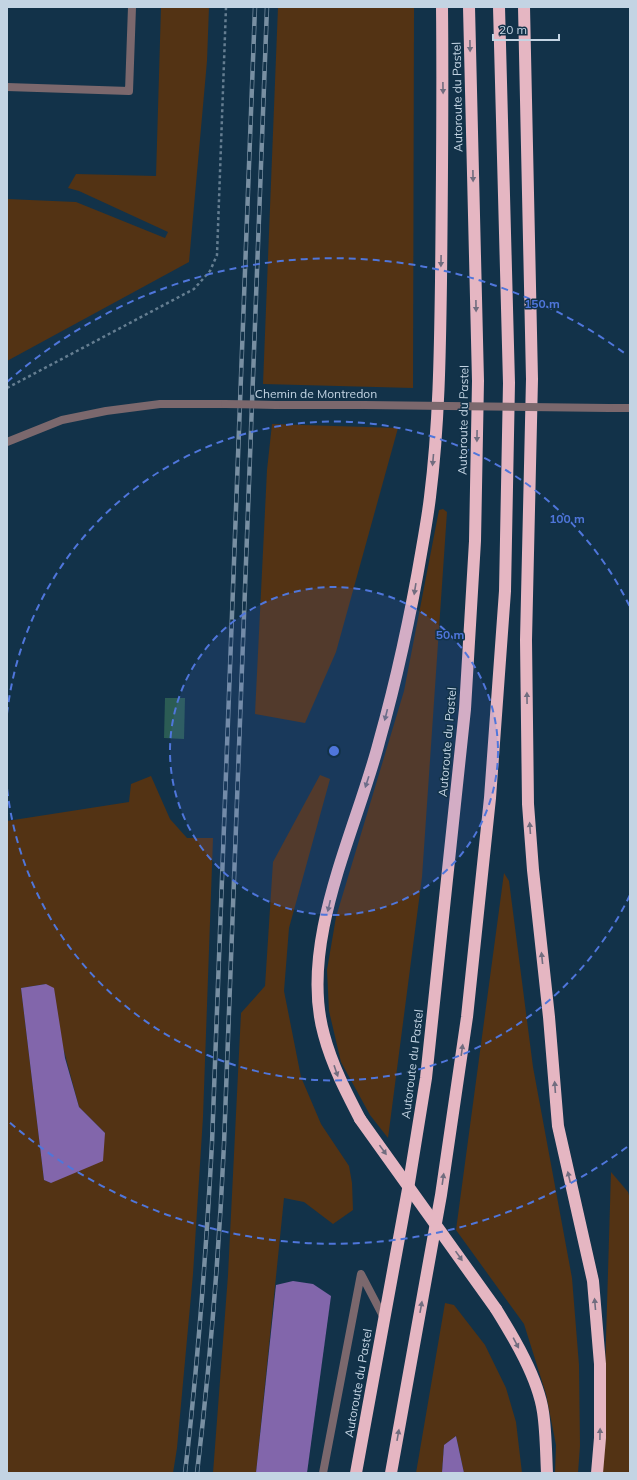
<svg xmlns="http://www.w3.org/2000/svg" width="637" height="1480" viewBox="0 0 637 1480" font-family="Mulish,sans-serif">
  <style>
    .green { fill: #533314; fill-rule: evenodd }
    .water { fill: #8266ab }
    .building { fill: #2b5c54 }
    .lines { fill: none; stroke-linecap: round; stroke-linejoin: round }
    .path { stroke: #657e91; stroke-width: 2.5; stroke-dasharray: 3 3; stroke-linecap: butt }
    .lane { stroke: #7b686d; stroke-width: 8 }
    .street { stroke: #7b686d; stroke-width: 8 }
    .highway { stroke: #e5b6c2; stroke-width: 12 }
    .rail-casing { stroke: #788fa2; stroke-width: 4.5 }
    .rail { stroke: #123249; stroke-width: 3; stroke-dasharray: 9; stroke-linecap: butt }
    .street-bridge { stroke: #7b686d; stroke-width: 8 }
    .highway-bridge { stroke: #e5b6c2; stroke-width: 12 }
    .oneway { fill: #716d7f }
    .ring { fill: none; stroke: #4f76db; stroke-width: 2; stroke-dasharray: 7 5 }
    .labels { text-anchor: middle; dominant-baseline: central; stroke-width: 3; stroke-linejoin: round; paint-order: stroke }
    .street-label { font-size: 12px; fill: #c3d4e3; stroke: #123249 }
    .centre { fill: #4f76db; stroke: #123249; stroke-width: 2 }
    .ring-label { font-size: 12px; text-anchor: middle; font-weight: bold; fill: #4f76db; stroke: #123249; stroke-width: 3; stroke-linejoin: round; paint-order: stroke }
  </style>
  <rect width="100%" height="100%" fill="#123249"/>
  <g class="green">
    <polygon points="161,7 209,7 207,61 189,262 7,361 7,199 76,202 165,238 168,232 79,191 68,188 76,174 156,176"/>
    <polygon points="278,7 414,7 413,388 263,384"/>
    <polygon points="272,424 398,428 336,652 305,723 255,714 267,470"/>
    <polygon points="443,509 447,512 422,877 388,1138 370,1115 341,1062 329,1011 327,970 336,917 404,691 439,510"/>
    <polygon points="320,775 330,779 289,928 284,991 301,1077 321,1124 349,1166 352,1183 353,1210 333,1224 304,1202 284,1198 256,1473 213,1473 228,1275 241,1013 265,986 273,862"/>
    <path d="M151 776 170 819 187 838H213L203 1117 193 1274 177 1448 173 1473H7V821L129 802 131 784ZM46 984 79 1107 105 1133 51 1183 44 1180 21 988Z"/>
    <polygon points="504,873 509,881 533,1067 572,1278 579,1365 580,1446 578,1473 555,1473 556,1445 546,1394 524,1324 456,1230"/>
    <polygon points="611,1172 628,1192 630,1199 630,1473 602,1473"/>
    <polygon points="445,1303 454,1305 485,1345 506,1388 516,1422 522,1473 464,1473 456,1436 444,1445 442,1473 416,1473"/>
  </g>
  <g class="water">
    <polygon points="46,984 54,988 65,1058 79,1107 105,1133 103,1161 51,1183 44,1180 21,988"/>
    <polygon points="293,1281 313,1284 331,1296 307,1473 256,1473 276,1285"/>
    <polygon points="456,1436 464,1473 442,1473 444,1445"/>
  </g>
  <polygon class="building" points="165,698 185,698 184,739 164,738"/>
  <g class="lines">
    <polyline class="path" points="7,388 194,289 210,271 217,255 226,7"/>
    <g class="lane">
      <polyline points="7,87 129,91 132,7"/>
      <polyline points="323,1473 361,1274 384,1318"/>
    </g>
    <g class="street">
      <polyline points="276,405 364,405"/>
      <polyline points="609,408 630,408"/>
      <polyline points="7,442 62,420 106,411 160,404 225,404"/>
    </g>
    <g class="highway">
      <polyline points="524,7 532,379 526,640 528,804 533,870 549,1017 558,1126 593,1281 600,1364 600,1438 597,1473"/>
      <path d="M360 1119C346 1092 332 1065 324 1035 298 943 356 831 379 742 397 678 411 613 422 548 425 531 428 514 430 497 439 425 440 353 441 281 442 189 443 98 442 7"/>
      <path d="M496 1309C514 1338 538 1378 543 1412 546 1432 546 1453 547 1473"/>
      <polyline points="356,1473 408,1189 426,1078 465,709 475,541 478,381 469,7"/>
      <polyline points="391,1473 441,1195 467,1017 490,798 505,591 509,383 499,7"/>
    </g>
    <defs>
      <g id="rail">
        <path d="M185 1473C198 1363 206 1254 212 1143L255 7"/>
        <path d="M197 1473C210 1364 219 1254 224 1144L267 7"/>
      </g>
    </defs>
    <use href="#rail" class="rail-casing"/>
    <use href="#rail" class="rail"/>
    <g class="street-bridge">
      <polyline points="225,404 276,405"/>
      <polyline points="364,405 609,408"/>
    </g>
    <polyline class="highway-bridge" points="360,1119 496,1309"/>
  </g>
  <defs><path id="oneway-solid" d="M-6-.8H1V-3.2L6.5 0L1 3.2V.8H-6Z"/></defs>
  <g class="oneway">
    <use href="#oneway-solid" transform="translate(470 46) rotate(89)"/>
    <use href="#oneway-solid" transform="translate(443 88) rotate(89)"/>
    <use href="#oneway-solid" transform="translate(473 176) rotate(89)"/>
    <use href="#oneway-solid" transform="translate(441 261) rotate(91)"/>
    <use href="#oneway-solid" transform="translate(476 306) rotate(89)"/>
    <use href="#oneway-solid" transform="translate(477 436) rotate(91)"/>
    <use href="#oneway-solid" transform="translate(433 460) rotate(95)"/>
    <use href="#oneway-solid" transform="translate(415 589) rotate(99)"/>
    <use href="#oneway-solid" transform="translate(527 698) rotate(-91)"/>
    <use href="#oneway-solid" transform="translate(386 715) rotate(104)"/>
    <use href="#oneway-solid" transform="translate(367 782) rotate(108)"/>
    <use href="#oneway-solid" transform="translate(530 828) rotate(-94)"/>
    <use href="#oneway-solid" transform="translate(329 906) rotate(103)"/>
    <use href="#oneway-solid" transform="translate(542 958) rotate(-96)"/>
    <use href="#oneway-solid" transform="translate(462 1050) rotate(-82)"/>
    <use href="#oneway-solid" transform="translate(336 1071) rotate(71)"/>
    <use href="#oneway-solid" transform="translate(555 1087) rotate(-94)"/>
    <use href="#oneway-solid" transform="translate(383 1150) rotate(54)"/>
    <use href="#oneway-solid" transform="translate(569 1177) rotate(-103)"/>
    <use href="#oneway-solid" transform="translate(443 1179) rotate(-82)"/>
    <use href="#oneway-solid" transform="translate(459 1256) rotate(55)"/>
    <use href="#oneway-solid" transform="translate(595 1304) rotate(-95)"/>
    <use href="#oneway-solid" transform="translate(421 1307) rotate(-80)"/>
    <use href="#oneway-solid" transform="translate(516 1343) rotate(62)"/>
    <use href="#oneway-solid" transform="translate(600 1434) rotate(-89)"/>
    <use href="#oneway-solid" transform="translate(398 1435) rotate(-80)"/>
  </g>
  <circle cx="334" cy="751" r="164" fill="#4f76db" fill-opacity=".12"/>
  <g class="ring">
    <circle cx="334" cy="751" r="164"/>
    <path d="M630 895A329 329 0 0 1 7 788M7 714A329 329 0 0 1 630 607"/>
    <path d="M627 1147A493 493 0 0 1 7 1120M7 382A493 493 0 0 1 627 355"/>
  </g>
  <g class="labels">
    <g class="street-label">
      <text transform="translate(457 97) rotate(-91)">Autoroute du Pastel</text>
      <text x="316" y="393">Chemin de Montredon</text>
      <text transform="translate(463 420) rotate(-89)">Autoroute du Pastel</text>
      <text transform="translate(447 742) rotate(-85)">Autoroute du Pastel</text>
      <text transform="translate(412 1064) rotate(-83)">Autoroute du Pastel</text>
      <text transform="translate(358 1383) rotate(-80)">Autoroute du Pastel</text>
    </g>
  </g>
  <circle cx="334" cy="751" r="6" class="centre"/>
  <g class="ring-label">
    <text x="542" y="308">150 m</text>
    <text x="567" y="523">100 m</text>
    <text x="450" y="639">50 m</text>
  </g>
  <rect width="637" height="1480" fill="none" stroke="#c3d4e3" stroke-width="16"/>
  <path d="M493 34v6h66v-6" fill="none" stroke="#c3d4e3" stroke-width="2"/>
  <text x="499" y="34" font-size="12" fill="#c3d4e3" stroke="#123249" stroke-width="3" paint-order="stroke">20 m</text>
</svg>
